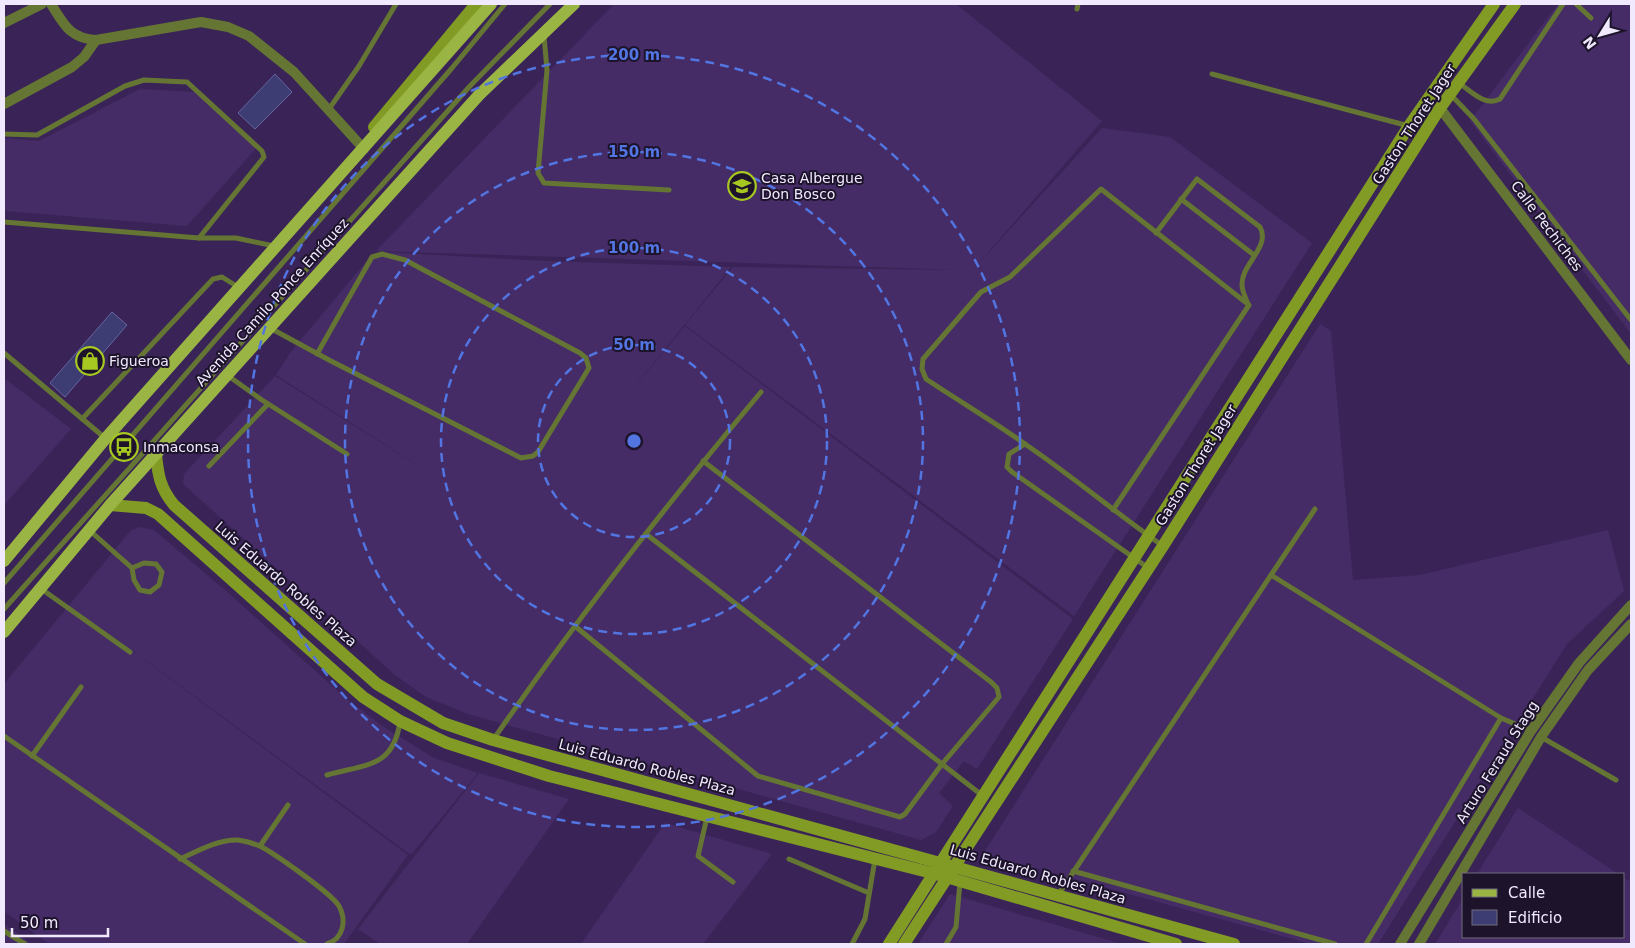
<svg xmlns="http://www.w3.org/2000/svg" width="1635" height="948" viewBox="0 0 1635 948" font-family="'DejaVu Sans',sans-serif">
  <style>
    .built { fill: #452c66 }
    .building { fill: #3d3d73; stroke: #6466a0 }
    .lines { fill: none; stroke-linecap: round; stroke-linejoin: round }
    .lane { stroke: #657533; stroke-width: 5 }
    .street { stroke: #657533; stroke-width: 10 }
    .secondary { stroke: #819b24; stroke-width: 12 }
    .primary { stroke: #9ab543; stroke-width: 12 }
    .ring { fill: none; stroke: #5275e2; stroke-width: 2.5; stroke-dasharray: 9 6 }
    .labels { text-anchor: middle; dominant-baseline: central; stroke-width: 4; stroke-linejoin: round; paint-order: stroke }
    .street-label { font-size: 14px; fill: #f1eafe; stroke: #1d142b }
    .poi-label { font-size: 14px; fill: #f1eafe; stroke: #1d142b; text-anchor: start }
    .centre { fill: #5275e2; stroke: #1d142b; stroke-width: 2.5 }
    .ring-label { font-size: 15px; text-anchor: middle; font-weight: bold; fill: #5275e2; stroke: #1d142b; stroke-width: 4; stroke-linejoin: round; paint-order: stroke }
  </style>
  <rect width="100%" height="100%" fill="#3a2457"/>
  <g class="built">
    <polygon points="614,4 956,4 1102,121 972,271 1102,128 1170,137 1312,243 1074,616 685,325 733,267 961,270 376,251"/>
    <polygon points="1558,4 1631,4 1631,334 1470,121"/>
    <polygon points="140,89 195,92 257,147 187,226 4,211 4,138 39,141"/>
    <polygon points="381,252 547,261 731,267 624,400 685,326 1073,619 977,769 964,761 939,793 953,806 936,832 921,840 468,714 426,697 395,675 183,484 184,474 275,376 449,485 276,375 290,353 369,258"/>
    <polygon points="1320,324 1331,331 1353,580 1420,575 1608,530 1624,591 1567,644 1378,944 1311,944 983,854"/>
    <polygon points="4,378 71,429 4,505"/>
    <polygon points="140,527 154,530 226,591 348,700 381,725 434,758 478,773 411,855 88,618 408,855 344,944 49,944 4,911 4,684 127,535 132,530"/>
    <polygon points="479,773 569,799 467,944 380,944 358,929"/>
    <polygon points="1518,808 1594,858 1618,874 1477,874"/>
    <polygon points="665,823 772,854 703,944 581,944"/>
    <polygon points="1631,871 1631,944 1435,944 1464,897 1464,937 1624,937 1624,878 1629,881"/>
    <polygon points="950,894 1122,944 918,944"/>
    <polygon points="4,924 32,944 4,944"/>
  </g>
  <g class="building">
    <polygon points="275,74 292,92 255,129 238,113"/>
    <polygon points="112,312 127,325 65,397 50,383"/>
  </g>
  <g class="lines">
    <g class="lane">
      <polyline points="1576,4 1591,18"/>
      <polyline points="1077,9 1078,4"/>
      <polyline points="544,36 547,70 538,173 544,183 669,190"/>
      <polyline points="1212,74 1409,126"/>
      <path d="M1459 83C1471 91 1485 107 1500 99L1563 4"/>
      <polyline points="1450,94 1474,119 1631,320"/>
      <polyline points="329,109 359,66 396,4"/>
      <polyline points="4,134 37,135 125,86 144,80 187,82 262,151 264,157 199,238"/>
      <polyline points="1181,199 1254,255"/>
      <polyline points="4,222 199,238 236,238 274,246"/>
      <path d="M1156 233 1197 179 1260 227C1271 247 1241 264 1242 285 1242 291 1246 299 1248 304"/>
      <polyline points="270,328 329,360 521,458 533,456 538,452 589,368 586,358 580,353 405,260 382,254 372,257 317,354"/>
      <polyline points="4,353 105,438"/>
      <polyline points="227,375 262,400 347,454"/>
      <polyline points="82,419 213,279 222,277 238,287"/>
      <polyline points="1025,444 1009,454 1007,467 1012,472 1147,567"/>
      <polyline points="209,466 268,404"/>
      <path d="M1113 510 1249 305 1101 189 1010 277 981 292 923 359 922 369 926 379C959 401 993 421 1025 444 1072 476 1116 513 1163 546"/>
      <polyline points="89,530 132,568 134,580 140,590 150,592 159,585 162,572 156,564 144,563 132,568"/>
      <polyline points="646,534 983,796"/>
      <polyline points="1271,575 1501,718 1366,944"/>
      <polyline points="4,583 452,68 505,4"/>
      <polyline points="40,588 130,652"/>
      <polyline points="4,609 470,86 550,4"/>
      <polyline points="576,627 758,776 900,817 905,814 942,764 999,697 997,688 991,682 703,461"/>
      <polyline points="1501,718 1531,731"/>
      <polyline points="4,736 305,944"/>
      <polyline points="1541,737 1616,780"/>
      <path d="M493 740C576 620 667 504 761 392"/>
      <polyline points="32,756 81,687"/>
      <path d="M327 775C366 764 393 768 400 722"/>
      <polyline points="707,817 698,856 733,882"/>
      <polyline points="260,846 288,805"/>
      <path d="M180 859C197 851 219 839 238 840 244 841 255 844 260 846 275 854 331 893 339 906 347 921 343 939 327 944"/>
      <polyline points="789,859 869,893"/>
      <polyline points="1073,871 1335,944"/>
      <polyline points="1058,895 1315,509"/>
      <polyline points="4,931 25,944"/>
      <polyline points="852,944 865,919 875,859"/>
      <polyline points="946,944 956,927 960,882"/>
    </g>
    <g class="street">
      <path d="M51 4C64 24 69 38 96 40L201 22 228 27 249 36 294 72 364 149"/>
      <polyline points="4,23 42,4"/>
      <polyline points="4,104 72,67 84,57 96,40"/>
      <polyline points="1440,108 1631,360"/>
      <polyline points="1400,944 1531,731 1579,663 1631,605"/>
      <polyline points="1419,944 1541,737 1588,670 1631,624"/>
    </g>
    <g class="secondary">
      <polyline points="374,127 476,4"/>
      <path d="M156 454C158 475 160 488 174 505L377 684 443 723 493 740 1234 944"/>
      <polyline points="110,505 146,508 158,514 363,697 400,721 447,743 549,776 936,874 1176,944"/>
      <polyline points="889,944 1409,126 1494,4"/>
      <polyline points="904,944 1163,546 1440,108 1515,4"/>
    </g>
    <g class="primary">
      <polyline points="4,561 106,438 491,4"/>
      <polyline points="4,632 110,505 479,95 574,4"/>
    </g>
  </g>
  <g class="ring">
    <circle cx="634" cy="441" r="96"/>
    <circle cx="634" cy="441" r="193"/>
    <circle cx="634" cy="441" r="289"/>
    <circle cx="634" cy="441" r="386"/>
  </g>
  <defs>
    <symbol id="school-ring" viewBox="-11 -11 22 22"><circle r="9.5" fill="#1d142b" stroke="#a6c821" stroke-width="1.5"/><path d="M0-5L7-2L0 1L-7-2ZM-4 1L0 2.5L4 1V4Q0 6-4 4Z" fill="#a6c821"/></symbol>
    <symbol id="shop-ring" viewBox="-11 -11 22 22"><circle r="9.5" fill="#1d142b" stroke="#a6c821" stroke-width="1.5"/><path d="M-5-2.5h2.3a2.7 3.5 0 0 1 5.4 0H5L5.5 6h-11ZM-1.5-2.5h3a1.5 2.3 0 0 0-3 0Z" fill="#a6c821"/></symbol>
    <symbol id="bus-ring" viewBox="-11 -11 22 22"><circle r="9.5" fill="#1d142b" stroke="#a6c821" stroke-width="1.5"/><path d="M-5-6H5V4H4V6H2V4H-2V6H-4V4H-5ZM-3.5-4V0h7V-4ZM-3.5 1.2v1.5H-2V1.2ZM2 1.2v1.5H3.5V1.2Z" fill="#a6c821"/></symbol>
  </defs>
  <g fill-rule="evenodd">
    <use href="#school-ring" x="726" y="170" width="32" height="32"/>
    <use href="#shop-ring" x="74" y="345" width="32" height="32"/>
    <use href="#bus-ring" x="108" y="431" width="32" height="32"/>
  </g>
  <g class="labels">
    <g class="street-label">
      <text transform="translate(1414 124) rotate(-57)">Gaston Thoret Jager</text>
      <text transform="translate(1547 226) rotate(53)">Calle Pechiches</text>
      <text transform="translate(272 302) rotate(-48)">Avenida Camilo Ponce Enríquez</text>
      <text transform="translate(1196 465) rotate(-58)">Gaston Thoret Jager</text>
      <text transform="translate(286 584) rotate(41)">Luis Eduardo Robles Plaza</text>
      <text transform="translate(1497 762) rotate(-58)">Arturo Feraud Stagg</text>
      <text transform="translate(647 767) rotate(15)">Luis Eduardo Robles Plaza</text>
      <text transform="translate(1038 874) rotate(16)">Luis Eduardo Robles Plaza</text>
    </g>
    <g class="poi-label">
      <text x="761" y="178">Casa Albergue<tspan x="761" dy="16">Don Bosco</tspan></text>
      <text x="109" y="361">Figueroa</text>
      <text x="143" y="447">Inmaconsa</text>
    </g>
  </g>
  <circle cx="634" cy="441" r="8" class="centre"/>
  <g class="ring-label">
    <text x="634" y="60">200 m</text>
    <text x="634" y="157">150 m</text>
    <text x="634" y="253">100 m</text>
    <text x="634" y="350">50 m</text>
  </g>
  <rect width="1635" height="948" fill="none" stroke="#f1eafe" stroke-width="10"/>
  <rect x="1462" y="873" width="162" height="65" fill="#1d142b" stroke="#726a7f"/>
  <rect x="1472" y="889" width="25" height="8" fill="#9ab543" stroke="#726a7f"/>
  <text x="1508" y="898" font-size="15" fill="#f1eafe">Calle</text>
  <rect x="1472" y="910" width="25" height="15" fill="#3d3d73" stroke="#726a7f"/>
  <text x="1508" y="923" font-size="15" fill="#f1eafe">Edificio</text>
  <g transform="translate(1600 35) rotate(233)" stroke="#1d142b" stroke-width="4" paint-order="stroke">
  <path d="M0-4L9 19L0 12L-9 19Z" fill="#f1eafe"/>
  <text y="-8" font-size="14" font-weight="bold" text-anchor="middle" fill="#f1eafe">N</text>
  </g>
  <path d="M12 928v8h96v-8" fill="none" stroke="#f1eafe" stroke-width="2.5"/>
  <text x="20" y="928" font-size="15" fill="#f1eafe" stroke="#1d142b" stroke-width="4" paint-order="stroke">50 m</text>
</svg>
